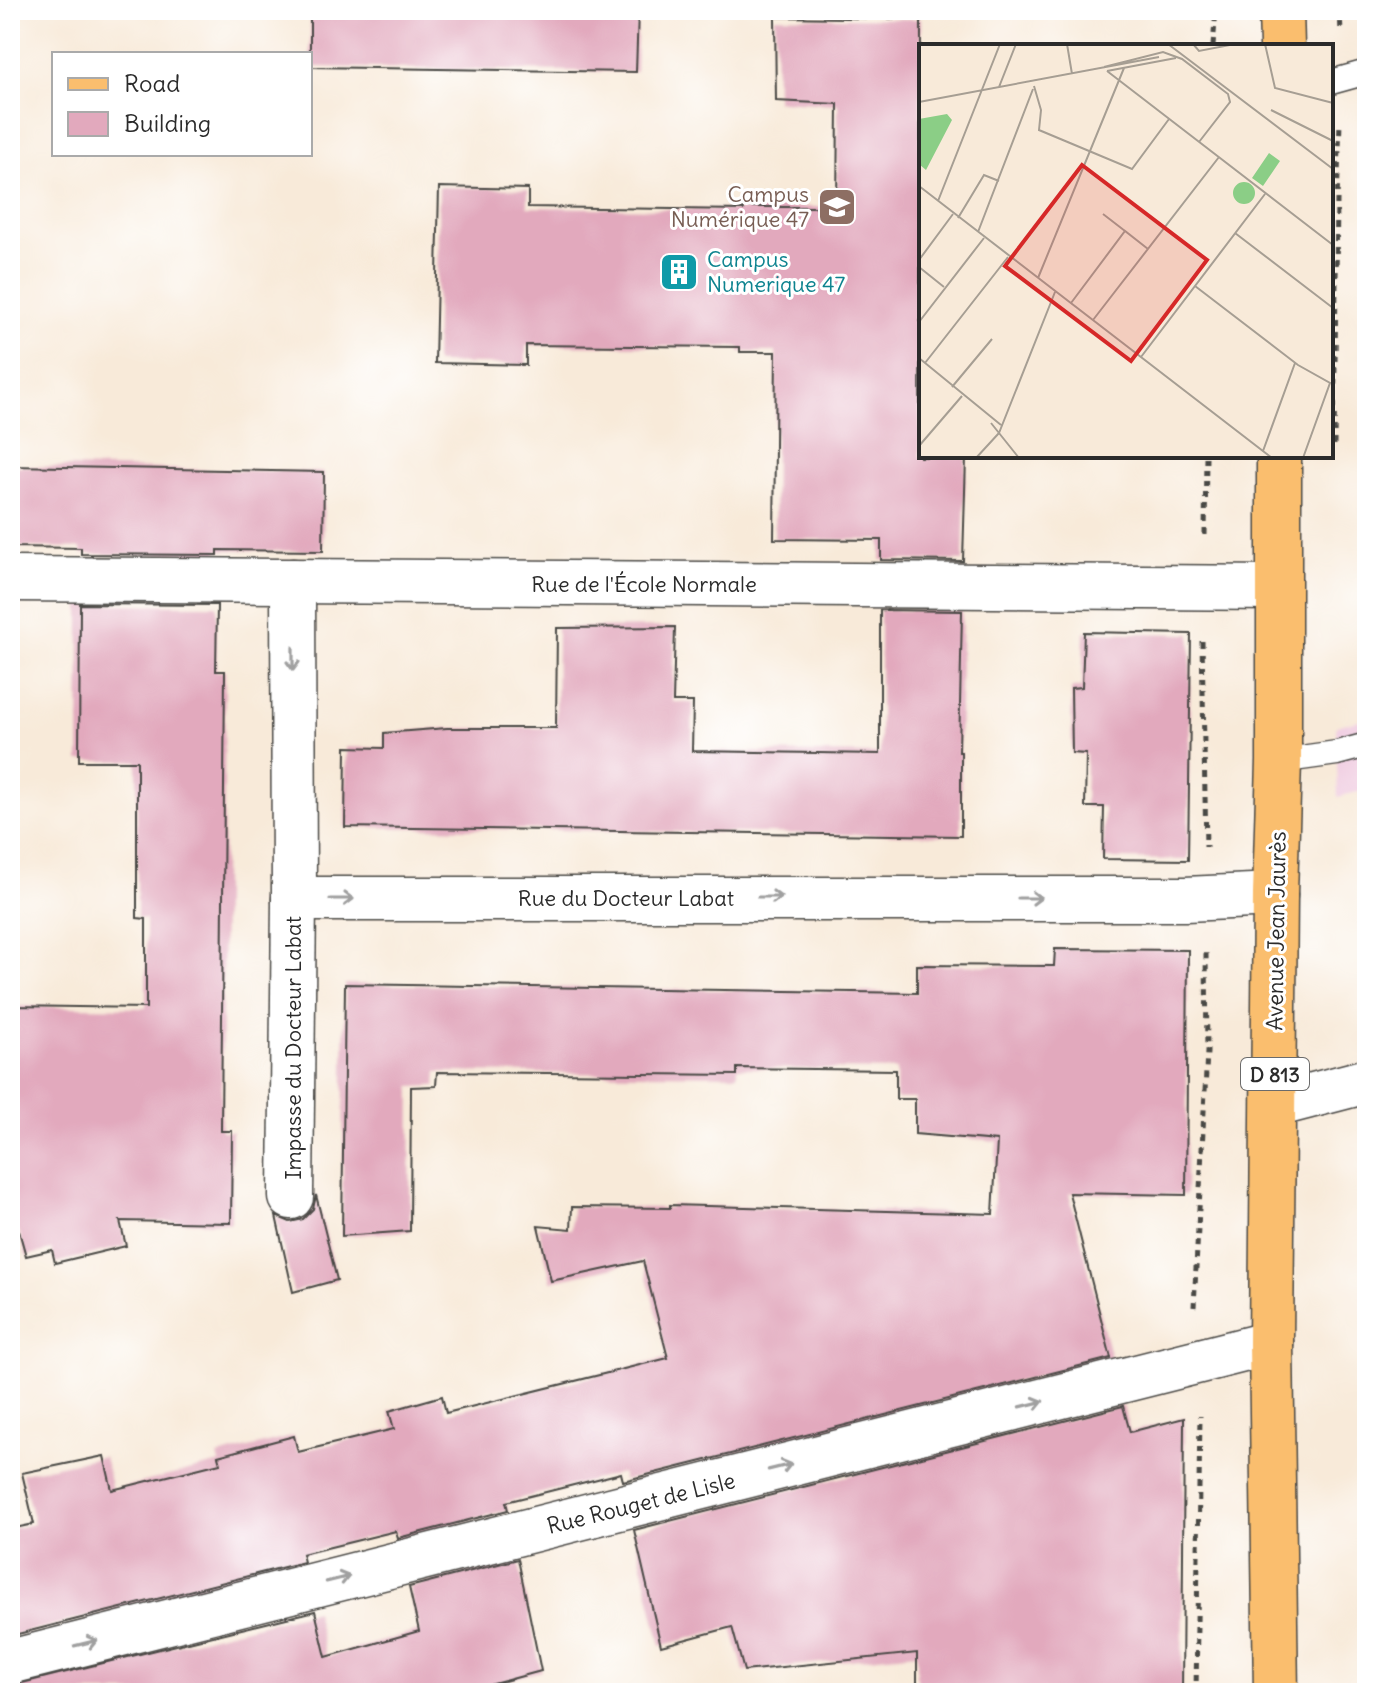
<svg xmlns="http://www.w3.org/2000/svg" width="1377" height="1703" viewBox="0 0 1377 1703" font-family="Delius,sans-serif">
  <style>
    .built { fill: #f1d0e3 }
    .building { fill: #e2a9bd }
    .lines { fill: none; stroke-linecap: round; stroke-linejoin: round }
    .service-casing { stroke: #4a4845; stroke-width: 27 }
    .minor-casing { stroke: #4a4845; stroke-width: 47 }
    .primary-casing { stroke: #4a4845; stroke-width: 47 }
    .path { stroke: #4a4845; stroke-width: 5; stroke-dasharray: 6 6; stroke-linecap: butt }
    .service { stroke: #fff; stroke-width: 24 }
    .minor { stroke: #fff; stroke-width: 44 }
    .primary { stroke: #fabe6e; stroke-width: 44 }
    .oneway { stroke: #a0a0a0 }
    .labels { text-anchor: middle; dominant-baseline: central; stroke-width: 6; stroke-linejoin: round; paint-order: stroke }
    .shield { fill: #fff; stroke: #6b6b6b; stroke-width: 2 }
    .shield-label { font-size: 20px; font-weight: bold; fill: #2b2b2b }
    .education-label { font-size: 22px; fill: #785e54; stroke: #fff; text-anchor: end }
    .culture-label { font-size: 22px; fill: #0d838f; stroke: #fff; text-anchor: start }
    .street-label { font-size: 22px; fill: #2b2b2b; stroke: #fff }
    .inset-road { fill: none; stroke: #a69e93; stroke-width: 2 }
    .view { fill: #d62828; fill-opacity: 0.15; stroke: #d62828; stroke-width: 4 }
    .inset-edge { fill: none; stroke: #2b2b2b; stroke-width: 4 }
  </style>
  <rect width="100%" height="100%" fill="#fff"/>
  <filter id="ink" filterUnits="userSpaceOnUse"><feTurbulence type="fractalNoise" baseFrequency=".0125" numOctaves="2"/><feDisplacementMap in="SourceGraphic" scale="16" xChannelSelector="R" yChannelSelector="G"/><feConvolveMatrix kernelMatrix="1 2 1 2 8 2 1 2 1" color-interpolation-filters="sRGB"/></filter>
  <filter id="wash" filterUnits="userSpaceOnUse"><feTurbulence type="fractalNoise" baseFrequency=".006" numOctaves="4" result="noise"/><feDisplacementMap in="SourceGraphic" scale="32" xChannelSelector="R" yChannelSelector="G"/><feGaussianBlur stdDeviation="1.8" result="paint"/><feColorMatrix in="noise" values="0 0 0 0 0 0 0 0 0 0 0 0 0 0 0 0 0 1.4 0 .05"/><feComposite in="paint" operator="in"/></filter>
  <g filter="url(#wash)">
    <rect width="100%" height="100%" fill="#f8ead9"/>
    <polygon class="built" points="1367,718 1367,789 1338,797 1336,726"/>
    <g id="blocks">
      <g class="building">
        <polygon points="310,10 638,10 636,72 310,67"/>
        <polygon points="775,17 921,19 920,457 966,457 963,561 881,560 881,540 774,539 776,352 740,352 740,347 526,345 526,365 435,363 439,187 528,189 528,207 744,210 743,207 837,207 838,104 776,101"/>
        <polygon points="10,466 324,472 323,551 218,550 218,555 81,554 81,548 10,547"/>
        <polygon points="80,604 217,605 216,671 225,671 221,1131 232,1131 231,1223 120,1221 126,1246 55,1263 52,1250 26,1256 19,1231 10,1233 10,1006 146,1008 146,919 137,918 137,761 79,761"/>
        <polygon points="880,610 962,611 959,752 961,752 961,836 345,827 346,747 384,748 384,733 447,728 556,728 557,628 675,627 673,702 693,702 692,751 880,754"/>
        <polygon points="1084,632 1191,634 1188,860 1103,859 1104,807 1085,807 1086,754 1072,753 1071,688 1082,687"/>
        <polygon points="1055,949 1188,950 1186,1195 1069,1193 1111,1358 623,1481 621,1473 550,1491 506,1502 508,1510 398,1538 396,1531 302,1554 304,1562 10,1636 10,1529 34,1524 22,1473 104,1456 112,1490 220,1463 218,1456 294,1436 298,1452 394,1429 389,1411 442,1396 446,1413 668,1358 643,1261 551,1281 538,1226 571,1229 572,1207 670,1208 670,1205 993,1214 997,1141 915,1134 915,1099 896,1099 896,1070 737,1068 737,1075 437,1072 436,1086 411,1087 410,1231 342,1236 345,984 917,993 917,965 1054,966"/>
        <polygon points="316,1195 337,1280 293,1292 276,1216 290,1222 303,1219 313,1209"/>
        <polygon points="1123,1406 1130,1432 1184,1418 1182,1693 917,1693 917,1653 744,1671 732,1627 661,1646 634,1530"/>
        <polygon points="518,1559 541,1671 460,1693 10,1693 10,1686 315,1611 326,1657 419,1631 409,1587"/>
      </g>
    </g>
  </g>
  <g filter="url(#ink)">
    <use href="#blocks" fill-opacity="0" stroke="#4a4845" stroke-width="2"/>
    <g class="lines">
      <defs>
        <g id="service">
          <polyline points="1331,82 1367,72"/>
          <polyline points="1279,761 1337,753 1367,745"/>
        </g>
        <g id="minor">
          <polyline points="10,579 1278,588"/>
          <polyline points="293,581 294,899 1185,899 1275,895"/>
          <polyline points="1275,1105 1367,1081"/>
          <polyline points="291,1197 294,899"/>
          <polyline points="10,1662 1271,1343"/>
        </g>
        <g id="primary">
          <polyline points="1281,10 1282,46"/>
          <polyline points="1276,1693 1271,1343 1275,895 1279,761 1279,456"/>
        </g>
      </defs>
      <use href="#service" class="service-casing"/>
      <use href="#minor" class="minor-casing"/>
      <use href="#primary" class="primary-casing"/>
      <g class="path">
        <polyline points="1340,10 1341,33"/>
        <polyline points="1213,46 1216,10"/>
        <polyline points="1334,445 1337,200 1340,123"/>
        <polyline points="1205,535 1206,456"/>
        <polyline points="1202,641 1206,847"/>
        <polyline points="1194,1307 1207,1052 1206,953"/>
        <polyline points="1196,1693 1200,1416"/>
      </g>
      <use href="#service" class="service"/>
      <use href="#minor" class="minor"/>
      <use href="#primary" class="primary"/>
    </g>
    <defs><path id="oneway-shaft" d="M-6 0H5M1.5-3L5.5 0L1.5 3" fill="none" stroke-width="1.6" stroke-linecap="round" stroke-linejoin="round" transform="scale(2)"/></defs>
    <g class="oneway">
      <use href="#oneway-shaft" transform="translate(293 659) rotate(90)"/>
      <use href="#oneway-shaft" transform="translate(770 897)"/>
      <use href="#oneway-shaft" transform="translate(1030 898)"/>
      <use href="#oneway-shaft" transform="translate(342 899)"/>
      <use href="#oneway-shaft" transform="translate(1032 1404) rotate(-14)"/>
      <use href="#oneway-shaft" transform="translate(780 1467) rotate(-14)"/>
      <use href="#oneway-shaft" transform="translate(338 1579) rotate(-14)"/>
      <use href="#oneway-shaft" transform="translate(86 1643) rotate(-14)"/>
    </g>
  </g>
  <defs>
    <symbol id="university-square" viewBox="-11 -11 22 22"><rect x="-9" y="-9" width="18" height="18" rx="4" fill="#8d6e63" stroke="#fff"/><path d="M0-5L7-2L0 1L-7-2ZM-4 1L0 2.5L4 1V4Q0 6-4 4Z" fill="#fff"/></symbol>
    <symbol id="building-square" viewBox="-11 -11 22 22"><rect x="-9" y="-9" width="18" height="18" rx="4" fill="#0f9aa8" stroke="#fff"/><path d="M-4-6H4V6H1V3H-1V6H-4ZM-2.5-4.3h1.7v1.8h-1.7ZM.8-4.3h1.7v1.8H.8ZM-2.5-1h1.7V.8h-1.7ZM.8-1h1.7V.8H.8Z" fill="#fff"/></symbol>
  </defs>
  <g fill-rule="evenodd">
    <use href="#university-square" x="815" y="185" width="44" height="44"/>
    <use href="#building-square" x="657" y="250" width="44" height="44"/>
  </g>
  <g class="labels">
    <rect class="shield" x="1241" y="1058" width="68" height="32" rx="6"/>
    <g class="shield-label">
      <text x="1275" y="1074">D 813</text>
    </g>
    <g class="education-label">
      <text x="809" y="194">Campus<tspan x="809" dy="25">Numérique 47</tspan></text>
    </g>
    <g class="culture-label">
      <text x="707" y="259">Campus<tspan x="707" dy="25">Numerique 47</tspan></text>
    </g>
    <g class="street-label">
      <text x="644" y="584">Rue de l'École Normale</text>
      <text x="626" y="898">Rue du Docteur Labat</text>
      <text transform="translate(1276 931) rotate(-89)">Avenue Jean Jaurès</text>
      <text transform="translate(293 1048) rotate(-90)">Impasse du Docteur Labat</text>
      <text transform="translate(641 1503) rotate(-14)">Rue Rouget de Lisle</text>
    </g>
  </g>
  <g transform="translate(919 44)">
    <rect width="414" height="414" fill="#f8ead9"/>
    <path d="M28 70 33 76 7 126 0 120V75ZM350 109 361 117 344 142 333 134ZM314 149a11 11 0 1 1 22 0a11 11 0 1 1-22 0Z" fill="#8bce86"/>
    <path class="inset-road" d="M148 0 153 30M249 0 414 125M274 0 280 7 316 0M346 0 356 44 414 59M185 23 244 8 263 15 309 50 311 58 280 98M188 27 414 201M188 27 257 14M115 42 122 66 120 86 213 125 250 75M80 43 97 0M0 58 240 13M352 66 414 97M0 142 353 414M19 157 81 0M184 170 206 187M39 174 65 131 80 137M59 188 114 45M316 189 414 264M0 216 34 170M0 223 25 243M119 234 205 24M276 242 379 321 411 339 384 414M152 259 206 187 229 205M174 276 300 113M0 278 65 194M222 313 346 150M0 314 82 381M6 319 89 213M33 343 73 295M72 379 100 414M80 389 136 248M0 402 43 352M344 407 376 319M57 414 80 389"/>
    <path class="view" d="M163 121 288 216 212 317 86 222Z"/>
    <rect width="414" height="414" class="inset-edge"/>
  </g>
  <rect width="1377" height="1703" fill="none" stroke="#fff" stroke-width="40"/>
  <rect x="52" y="52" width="260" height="104" fill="#ffffff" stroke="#aaaaaa" stroke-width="2"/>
  <rect x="68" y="78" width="40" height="12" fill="#fabe6e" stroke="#aaaaaa" stroke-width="2"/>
  <text x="124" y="92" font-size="24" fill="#2b2b2b">Road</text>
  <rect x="68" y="112" width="40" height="24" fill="#e2a9bd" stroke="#aaaaaa" stroke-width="2"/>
  <text x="124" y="132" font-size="24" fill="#2b2b2b">Building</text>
</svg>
